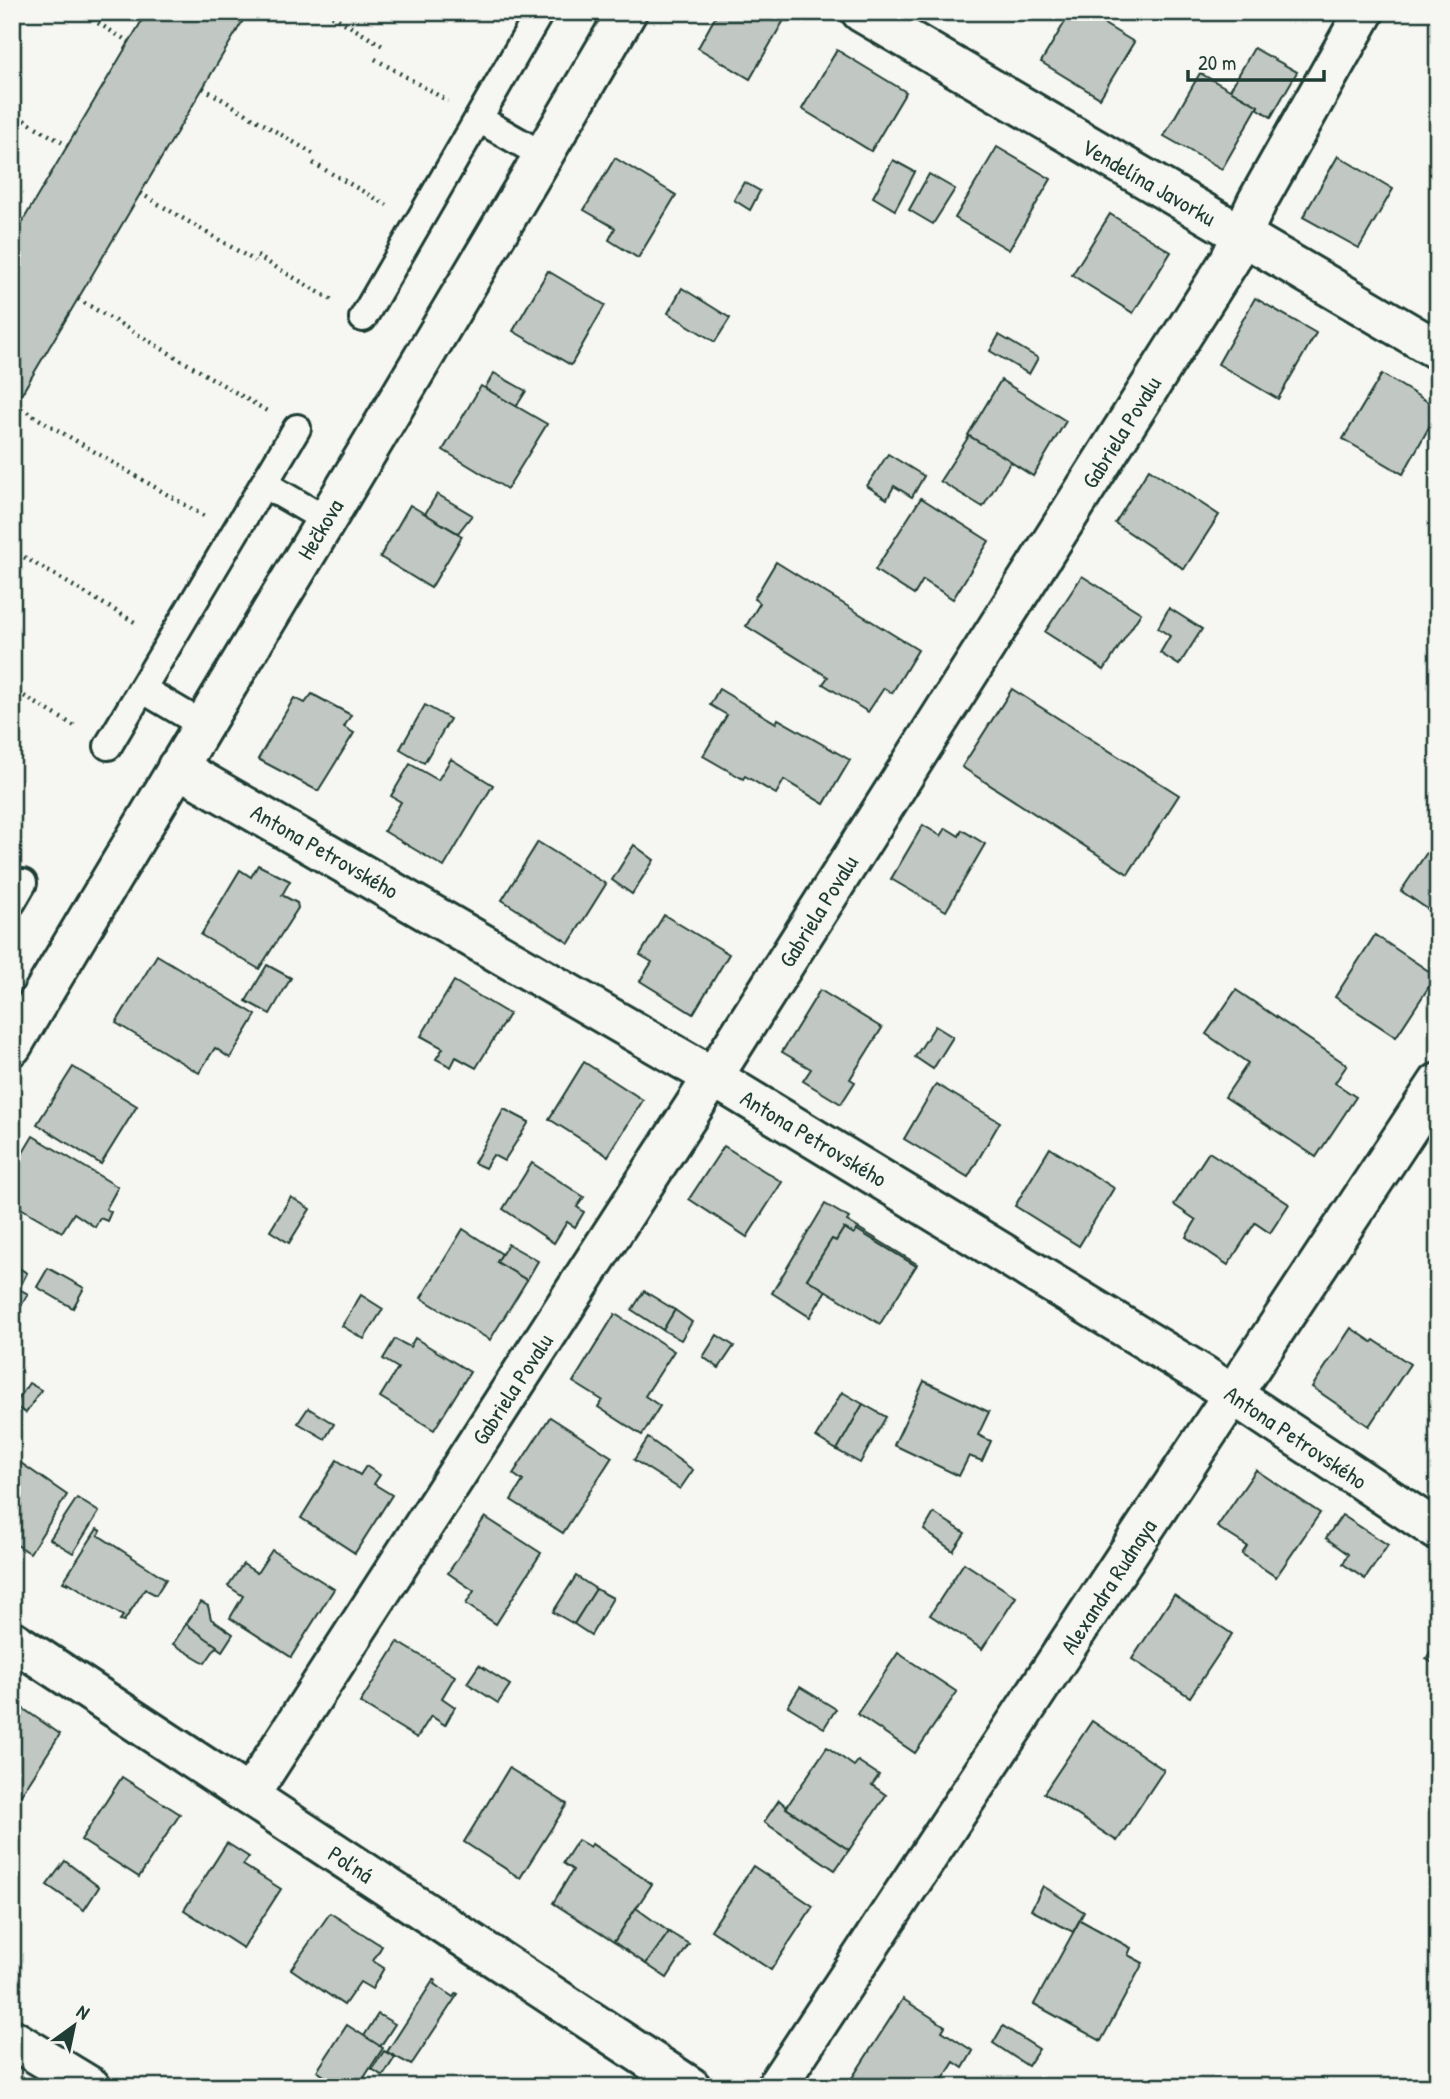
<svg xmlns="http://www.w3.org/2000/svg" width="1450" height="2099" viewBox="0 0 1450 2099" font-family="'Patrick Hand',sans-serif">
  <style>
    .building { fill: #c1c8c3; stroke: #1f3d34; stroke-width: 2 }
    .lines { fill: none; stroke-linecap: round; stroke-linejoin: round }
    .service-casing { stroke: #1f3d34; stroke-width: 32 }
    .minor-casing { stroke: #1f3d34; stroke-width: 44 }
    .path { stroke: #1f3d34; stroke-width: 4.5; stroke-dasharray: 2 5; stroke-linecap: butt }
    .service { stroke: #f6f6f2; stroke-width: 26 }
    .minor { stroke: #f6f6f2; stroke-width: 38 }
    .labels { text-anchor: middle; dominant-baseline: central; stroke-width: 5; stroke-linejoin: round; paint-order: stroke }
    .street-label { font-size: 23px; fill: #1f3d34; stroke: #f6f6f2 }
  </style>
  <rect width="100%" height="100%" fill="#f6f6f2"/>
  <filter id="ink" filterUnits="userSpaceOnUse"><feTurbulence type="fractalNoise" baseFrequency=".0143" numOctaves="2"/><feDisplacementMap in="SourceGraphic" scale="14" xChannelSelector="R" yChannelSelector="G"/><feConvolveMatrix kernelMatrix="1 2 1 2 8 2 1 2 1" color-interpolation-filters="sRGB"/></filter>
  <g filter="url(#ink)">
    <g class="building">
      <polygon points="147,12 248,12 12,410 12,239"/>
      <polygon points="718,12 771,12 784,20 750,79 698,48"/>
      <polygon points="1071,12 1084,12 1134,42 1100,98 1041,62"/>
      <polygon points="1254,48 1297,72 1271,117 1257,108 1258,106 1230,90"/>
      <polygon points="837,50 906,92 871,151 802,109"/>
      <polygon points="1200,73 1258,106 1222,169 1164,136"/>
      <polygon points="997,147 1051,179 1009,250 955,218"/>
      <polygon points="1338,156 1393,189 1359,248 1303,217"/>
      <polygon points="615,158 676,195 638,258 609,240 615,228 584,210"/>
      <polygon points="893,160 915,172 895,210 873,197"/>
      <polygon points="929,174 955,189 933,224 909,210"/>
      <polygon points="744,182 760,191 750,210 734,200"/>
      <polygon points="1110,214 1171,252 1133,313 1072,275"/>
      <polygon points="548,271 605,305 571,365 513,331"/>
      <polygon points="682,288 730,318 715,342 668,313"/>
      <polygon points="1255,298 1316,333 1278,399 1218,364"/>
      <polygon points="999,335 1038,358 1029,374 990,351"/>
      <polygon points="494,373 526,391 516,407 485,388"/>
      <polygon points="1382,374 1438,408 1438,411 1403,474 1343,439"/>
      <polygon points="1001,380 1066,421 1033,476 968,435"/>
      <polygon points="481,386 547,424 507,489 443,450"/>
      <polygon points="969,436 1011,461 983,507 940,481"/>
      <polygon points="888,454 924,476 912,497 894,486 887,499 867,486"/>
      <polygon points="1149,469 1219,515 1184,569 1115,523"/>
      <polygon points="437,494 472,515 458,533 425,514"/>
      <polygon points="921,498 989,541 953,599 923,580 914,595 875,570"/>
      <polygon points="410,505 462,536 431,588 380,557"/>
      <polygon points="776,562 918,650 892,693 884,688 868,712 823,684 828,677 746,626 760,603 754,599"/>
      <polygon points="1082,576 1141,613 1104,670 1045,632"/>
      <polygon points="1169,608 1202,629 1179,665 1160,653 1170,636 1158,628"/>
      <polygon points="719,689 776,723 778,719 850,760 824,804 784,780 776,794 745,776 743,779 703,756 727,715 710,705"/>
      <polygon points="1012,689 1179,795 1128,874 962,767"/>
      <polygon points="312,694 351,715 344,727 354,733 318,791 258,759 294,698 305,703"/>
      <polygon points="425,705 450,719 424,763 400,749"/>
      <polygon points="451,759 493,785 444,867 384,831 401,802 391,796 410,764 438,780"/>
      <polygon points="923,825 941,836 946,828 959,836 962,830 985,844 946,911 891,879"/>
      <polygon points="1438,836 1438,916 1401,891"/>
      <polygon points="538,842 606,884 569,943 502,900"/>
      <polygon points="634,845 654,860 632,894 612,880"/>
      <polygon points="258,865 290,881 282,895 297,903 298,908 259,969 201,935 240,870 251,877"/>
      <polygon points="664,915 729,954 693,1014 640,981 652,962 640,955"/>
      <polygon points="1375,935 1436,976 1396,1037 1335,997"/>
      <polygon points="157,955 256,1015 230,1058 215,1048 199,1073 116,1023"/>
      <polygon points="267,965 291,978 270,1014 246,1001"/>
      <polygon points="454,981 509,1014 476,1068 456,1057 451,1067 436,1059 443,1048 421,1036"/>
      <polygon points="820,990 882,1028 850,1079 855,1082 841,1104 803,1081 811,1069 782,1052"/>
      <polygon points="1236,990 1347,1065 1335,1083 1356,1097 1316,1157 1225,1097 1248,1063 1206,1034"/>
      <polygon points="935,1026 953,1037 933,1069 915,1057"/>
      <polygon points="584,1062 643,1100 608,1156 549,1119"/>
      <polygon points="73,1067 137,1106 101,1164 37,1124"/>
      <polygon points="936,1084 1000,1122 968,1177 904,1139"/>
      <polygon points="504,1109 529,1122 504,1161 493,1155 485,1168 474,1163"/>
      <polygon points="33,1136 118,1187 106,1209 111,1212 107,1221 100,1218 95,1227 74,1213 62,1232 12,1203 12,1171"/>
      <polygon points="724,1146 782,1182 747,1237 689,1199"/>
      <polygon points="1050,1148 1114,1188 1079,1246 1015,1206"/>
      <polygon points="1209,1152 1289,1204 1270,1233 1255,1223 1228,1265 1186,1237 1196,1220 1174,1205"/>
      <polygon points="532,1163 584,1197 577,1207 584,1212 575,1227 567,1222 554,1243 503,1209"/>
      <polygon points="291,1197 310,1209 289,1243 270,1231"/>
      <polygon points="825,1204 849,1218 847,1221 917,1264 916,1266 857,1230 854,1234 844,1228 836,1241 832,1239 807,1279 826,1290 810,1317 772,1293"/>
      <polygon points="844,1228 854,1234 857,1230 916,1266 880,1324 807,1279 832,1239 836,1241"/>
      <polygon points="463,1229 502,1254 497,1262 527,1280 490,1340 421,1298"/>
      <polygon points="508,1244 538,1261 527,1280 497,1262"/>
      <polygon points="12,1264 27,1273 19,1289 28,1294 18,1311 12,1308"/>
      <polygon points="48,1268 84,1288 73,1308 37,1287"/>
      <polygon points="644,1291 675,1310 663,1330 632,1310"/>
      <polygon points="361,1295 383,1309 364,1339 342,1326"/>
      <polygon points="675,1310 692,1322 681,1340 663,1330"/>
      <polygon points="615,1314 674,1351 645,1396 660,1406 642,1435 598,1407 602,1400 573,1382"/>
      <polygon points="1351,1328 1372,1342 1374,1340 1410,1364 1369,1426 1312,1387"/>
      <polygon points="717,1335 734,1346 719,1368 703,1357"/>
      <polygon points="415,1338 470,1372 434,1430 380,1397 398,1368 383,1359 395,1339 410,1347"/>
      <polygon points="924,1381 989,1412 978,1435 991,1441 982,1461 969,1456 959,1476 894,1445"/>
      <polygon points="29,1383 41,1390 26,1413 14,1406"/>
      <polygon points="842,1392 863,1404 837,1450 816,1437"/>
      <polygon points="863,1404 886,1417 860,1463 837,1450"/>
      <polygon points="308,1408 334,1424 325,1439 298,1423"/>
      <polygon points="550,1417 612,1457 563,1533 511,1500 523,1481 513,1474"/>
      <polygon points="648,1438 693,1470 680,1489 634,1460"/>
      <polygon points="337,1460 360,1475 366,1466 380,1475 374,1484 392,1495 355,1553 301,1518"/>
      <polygon points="18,1461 67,1495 30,1553 12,1542 12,1470"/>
      <polygon points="1256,1470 1320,1513 1276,1577 1242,1554 1247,1546 1217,1527"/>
      <polygon points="77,1498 99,1512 73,1553 50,1539"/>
      <polygon points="934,1513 965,1533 953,1551 924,1530"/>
      <polygon points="1342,1515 1388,1545 1365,1579 1343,1564 1348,1554 1326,1538"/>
      <polygon points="485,1517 541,1553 496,1624 466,1604 474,1591 448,1573"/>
      <polygon points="97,1529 101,1531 98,1535 166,1579 156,1595 145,1589 124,1621 120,1620 123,1616 68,1582 68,1584 63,1582"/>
      <polygon points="272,1550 334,1589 291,1657 230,1618 243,1596 228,1586 243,1564 257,1573"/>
      <polygon points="964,1563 1016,1597 982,1649 930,1615"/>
      <polygon points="576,1576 596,1589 574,1624 553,1612"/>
      <polygon points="596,1589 613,1598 591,1635 574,1624"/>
      <polygon points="1174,1595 1232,1634 1190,1697 1132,1659"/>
      <polygon points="201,1602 208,1606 211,1619 233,1634 222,1651 186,1624"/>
      <polygon points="186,1624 217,1646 205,1663 173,1644"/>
      <polygon points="1438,1639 1438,1666 1426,1659"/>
      <polygon points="398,1642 455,1676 442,1698 455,1707 445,1725 431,1716 417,1738 360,1703"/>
      <polygon points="898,1653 957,1692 915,1753 857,1714"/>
      <polygon points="479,1665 510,1685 498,1703 467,1683"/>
      <polygon points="800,1687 836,1709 824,1728 788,1706"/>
      <polygon points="12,1701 60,1734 21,1795 12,1789"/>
      <polygon points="1092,1721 1164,1770 1117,1841 1044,1793"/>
      <polygon points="827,1747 854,1766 858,1761 879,1775 872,1785 886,1795 849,1850 786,1808"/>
      <polygon points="509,1768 567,1804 520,1878 464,1842"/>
      <polygon points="122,1777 180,1814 139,1877 81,1840"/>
      <polygon points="779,1800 787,1807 786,1808 849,1850 835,1870 764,1822"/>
      <polygon points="578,1840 590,1847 592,1844 652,1884 614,1942 553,1903 573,1870 563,1863"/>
      <polygon points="227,1843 249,1857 243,1865 281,1889 243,1948 184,1910"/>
      <polygon points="65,1861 99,1887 84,1910 47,1885"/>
      <polygon points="753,1866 813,1906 771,1970 711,1930"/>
      <polygon points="1043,1886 1084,1912 1073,1932 1031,1910"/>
      <polygon points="636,1908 669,1932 646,1964 614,1942"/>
      <polygon points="330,1913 382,1946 373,1961 384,1968 372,1989 360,1982 344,2005 291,1969"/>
      <polygon points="1080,1920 1131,1948 1128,1955 1143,1963 1101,2041 1034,2004"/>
      <polygon points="669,1932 689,1944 667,1978 646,1964"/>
      <polygon points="434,1979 436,1981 434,1984 453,1997 456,1993 458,1994 411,2065 387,2052"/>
      <polygon points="903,1999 945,2026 942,2031 973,2051 963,2068 954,2062 938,2087 866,2087 852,2078"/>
      <polygon points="378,2014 395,2024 380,2047 364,2036"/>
      <polygon points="347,2025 383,2048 358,2087 340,2087 317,2071"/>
      <polygon points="1003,2026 1039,2049 1028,2066 993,2043"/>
      <polygon points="384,2051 395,2057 383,2076 372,2069"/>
    </g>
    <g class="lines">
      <defs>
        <g id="service">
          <polyline points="479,119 544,156"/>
          <polyline points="363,318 540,12"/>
          <polyline points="264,484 326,520"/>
          <polyline points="142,689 203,725"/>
          <polyline points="108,746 297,428"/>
          <polyline points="12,902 23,883"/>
        </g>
        <g id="minor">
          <polyline points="861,12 1438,350"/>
          <polyline points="177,767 713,1077 1203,1375 1438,1531"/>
          <path d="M12 1046C216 701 426 359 627 12"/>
          <polyline points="12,1640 691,2087"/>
          <polyline points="249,1796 713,1077 1230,260 1257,202 1364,12"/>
          <polyline points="12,2039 91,2087"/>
          <polyline points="776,2087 1438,1083"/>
        </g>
      </defs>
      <use href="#service" class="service-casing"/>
      <use href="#minor" class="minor-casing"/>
      <g class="path">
        <polyline points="80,12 129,42"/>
        <polyline points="326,12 383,46"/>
        <polyline points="375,59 448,101"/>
        <polyline points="203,88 317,156"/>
        <polyline points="12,113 68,146"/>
        <polyline points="313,163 387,205"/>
        <polyline points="140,193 255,261"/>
        <polyline points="257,256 332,300"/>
        <polyline points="78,299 267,411"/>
        <polyline points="15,405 204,516"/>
        <polyline points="12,550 138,624"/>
        <polyline points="12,689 78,728"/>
      </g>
      <use href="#service" class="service"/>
      <use href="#minor" class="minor"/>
    </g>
  </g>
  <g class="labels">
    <g class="street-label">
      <text transform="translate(1149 182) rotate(30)">Vendelína Javorku</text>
      <text transform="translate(1121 432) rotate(-58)">Gabriela Povalu</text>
      <text transform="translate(320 529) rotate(-59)">Hečkova</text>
      <text transform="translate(325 851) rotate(30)">Antona Petrovského</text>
      <text transform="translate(818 911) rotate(-58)">Gabriela Povalu</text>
      <text transform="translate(814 1138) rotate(31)">Antona Petrovského</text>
      <text transform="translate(512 1389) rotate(-57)">Gabriela Povalu</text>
      <text transform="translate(1296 1437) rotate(34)">Antona Petrovského</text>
      <text transform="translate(1108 1586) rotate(-57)">Alexandra Rudnaya</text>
      <text transform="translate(351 1864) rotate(33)">Poľná</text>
    </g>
  </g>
  <rect width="1450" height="2099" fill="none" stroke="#f6f6f2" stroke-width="42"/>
  <rect x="21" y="21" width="1408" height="2057" fill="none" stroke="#1f3d34" stroke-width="2.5" filter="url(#ink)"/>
  <g transform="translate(74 2026) rotate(33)" stroke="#f6f6f2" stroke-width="5" paint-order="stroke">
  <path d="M0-5L12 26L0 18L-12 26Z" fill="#1f3d34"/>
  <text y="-10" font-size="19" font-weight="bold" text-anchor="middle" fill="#1f3d34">N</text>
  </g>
  <path d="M1188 70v10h136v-10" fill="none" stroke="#1f3d34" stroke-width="3.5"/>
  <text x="1198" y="70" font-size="21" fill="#1f3d34" stroke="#f6f6f2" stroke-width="5" paint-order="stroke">20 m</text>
</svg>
